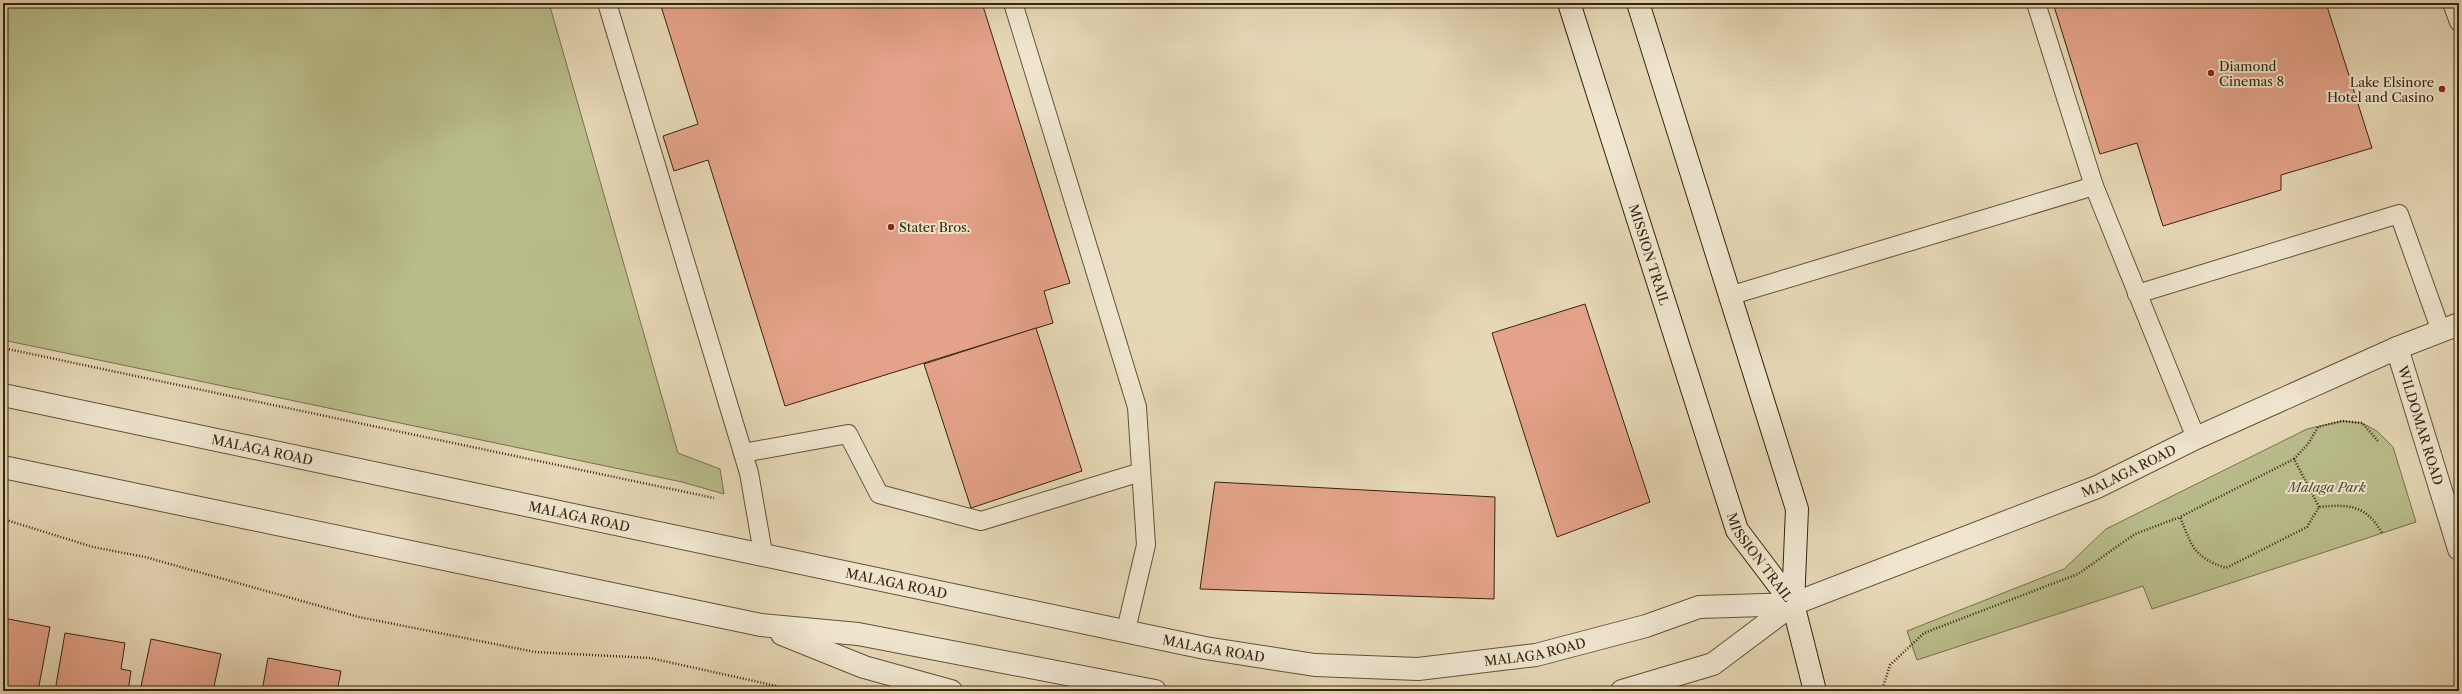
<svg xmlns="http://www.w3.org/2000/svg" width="2462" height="694" viewBox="0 0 2462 694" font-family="'Libre Caslon Text',serif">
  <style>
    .green { fill: #b9bd8b; stroke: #78714c }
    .building { fill: #e3a289; stroke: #36250d }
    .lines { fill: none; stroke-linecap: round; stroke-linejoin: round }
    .service-casing { stroke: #625237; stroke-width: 20 }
    .minor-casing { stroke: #625237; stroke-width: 24 }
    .tertiary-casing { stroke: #625237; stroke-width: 24 }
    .secondary-casing { stroke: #36250d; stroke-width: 24 }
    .path { stroke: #36250d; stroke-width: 2.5; stroke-dasharray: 1 2; stroke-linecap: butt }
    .service { stroke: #efe5cf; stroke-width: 18 }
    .minor { stroke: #efe5cf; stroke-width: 22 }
    .tertiary { stroke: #efe5cf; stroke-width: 22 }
    .secondary { stroke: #efe5cf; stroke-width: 22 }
    .poi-dot { fill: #8f2418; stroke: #efe5cf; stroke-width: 1.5 }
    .labels { text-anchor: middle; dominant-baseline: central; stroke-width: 4; stroke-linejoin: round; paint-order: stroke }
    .poi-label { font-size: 13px; fill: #36250d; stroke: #efe5cf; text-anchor: start }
    .street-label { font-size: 13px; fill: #36250d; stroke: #efe5cf }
    .park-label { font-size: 13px; font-style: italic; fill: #574b2c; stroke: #efe5cf }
  </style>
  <rect width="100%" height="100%" fill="#e6d7b5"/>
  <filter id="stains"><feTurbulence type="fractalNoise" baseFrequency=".005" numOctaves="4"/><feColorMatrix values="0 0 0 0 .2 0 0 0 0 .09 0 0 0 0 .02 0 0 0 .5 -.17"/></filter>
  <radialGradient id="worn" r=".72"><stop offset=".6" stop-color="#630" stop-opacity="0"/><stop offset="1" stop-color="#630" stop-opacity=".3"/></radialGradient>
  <g class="green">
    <polygon points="3,3 549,3 678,453 720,469 724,494 682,482 3,340"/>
    <polygon points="2342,421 2362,423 2377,431 2393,447 2416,522 2152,609 2143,586 1917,660 1907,631 2064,569 2106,529 2307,429"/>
  </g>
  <g class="building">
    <polygon points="660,3 982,3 1070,283 1044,291 1053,323 785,406 708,160 674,171 663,136 698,124"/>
    <polygon points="2053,3 2326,3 2372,148 2281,175 2281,190 2163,226 2137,143 2100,154"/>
    <polygon points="1585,304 1650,502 1557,537 1492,333"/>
    <polygon points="1036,328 1082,471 971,508 924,364"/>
    <polygon points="1215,482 1495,497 1494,599 1200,589"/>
    <polygon points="3,618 50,627 38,691 3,691"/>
    <polygon points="65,633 125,643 121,669 131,671 128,691 55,691"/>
    <polygon points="151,639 221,654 213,691 140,691"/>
    <polygon points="268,658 341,671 337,691 262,691"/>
  </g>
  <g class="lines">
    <defs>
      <g id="service">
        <polyline points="607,3 749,473 763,553"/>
        <polyline points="1013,3 1137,407 1146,545 1126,630"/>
        <polyline points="2036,3 2094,186 2196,438"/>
        <polyline points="2452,3 2459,22"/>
        <polyline points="2137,294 2399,214 2441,331"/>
        <polyline points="1729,296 2094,186"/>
        <polyline points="743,453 848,434 879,494 981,521 1141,472"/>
      </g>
      <g id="minor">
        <path id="s1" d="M2397 348 2459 549"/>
      </g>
      <g id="tertiary">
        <path id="s2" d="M3 395 1205 648 1315 665 1418 669 1536 655 1646 626 1699 607 1793 604"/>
        <polyline points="3,467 761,625 858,634 1155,691"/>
        <polyline points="782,634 864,667 951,691"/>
        <path id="s3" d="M1622 691 1713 664 1793 604 2097 487 2196 438 2397 348 2459 324"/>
      </g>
      <g id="secondary">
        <path id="s4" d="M1569 3 1737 530 1793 604"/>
        <polyline points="1638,3 1797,509 1793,604 1815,691"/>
      </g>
    </defs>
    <use href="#service" class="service-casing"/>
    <use href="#minor" class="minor-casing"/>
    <use href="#tertiary" class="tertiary-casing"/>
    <use href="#secondary" class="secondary-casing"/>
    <g class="path">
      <polyline points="3,348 714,498"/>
      <polyline points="2294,459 2308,444 2318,427 2342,421 2362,423 2378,441"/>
      <path d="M2319 507 2294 459 2180 517C2192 546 2193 557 2226 568L2307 527 2319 507C2349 504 2366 505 2382 533"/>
      <polyline points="3,519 93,547 145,557 359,617 535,652 650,658 799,691"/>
      <polyline points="1884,691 1883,687 1890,665 1924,633 2078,574 2135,534 2180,517"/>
    </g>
    <use href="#service" class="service"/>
    <use href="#minor" class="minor"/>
    <use href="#tertiary" class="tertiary"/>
    <use href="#secondary" class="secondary"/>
  </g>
  <g class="poi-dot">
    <circle cx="2211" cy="73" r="4"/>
    <circle cx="2442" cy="89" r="4"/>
    <circle cx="891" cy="227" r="4"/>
  </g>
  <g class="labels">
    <g class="poi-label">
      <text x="2219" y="66">Diamond<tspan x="2219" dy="15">Cinemas 8</tspan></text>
      <text x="2434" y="82" text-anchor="end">Lake Elsinore<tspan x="2434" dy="15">Hotel and Casino</tspan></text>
      <text x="899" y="227">Stater Bros.</text>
    </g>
    <g class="street-label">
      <text stroke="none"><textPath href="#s4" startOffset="264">MISSION TRAIL</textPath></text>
      <text stroke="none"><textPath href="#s1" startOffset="81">WILDOMAR ROAD</textPath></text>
      <text stroke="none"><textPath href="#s2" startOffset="265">MALAGA ROAD</textPath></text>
      <text stroke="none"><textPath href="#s3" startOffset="556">MALAGA ROAD</textPath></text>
      <text stroke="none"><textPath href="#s2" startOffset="589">MALAGA ROAD</textPath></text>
      <text stroke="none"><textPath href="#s4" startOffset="588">MISSION TRAIL</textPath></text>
      <text stroke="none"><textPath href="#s2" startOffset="913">MALAGA ROAD</textPath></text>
      <text stroke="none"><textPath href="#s2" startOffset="1237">MALAGA ROAD</textPath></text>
      <text stroke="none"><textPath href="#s2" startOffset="1561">MALAGA ROAD</textPath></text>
    </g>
    <g class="park-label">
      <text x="2327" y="487">Malaga Park</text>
    </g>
  </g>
  <rect width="2462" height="694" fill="none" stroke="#e6d7b5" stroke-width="16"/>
  <rect x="4" y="4" width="2454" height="686" fill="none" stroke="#36250d" stroke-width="2"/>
  <rect x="8" y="8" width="2446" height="678" fill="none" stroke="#36250d"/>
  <rect width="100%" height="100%" filter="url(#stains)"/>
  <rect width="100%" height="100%" fill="url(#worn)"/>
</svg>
